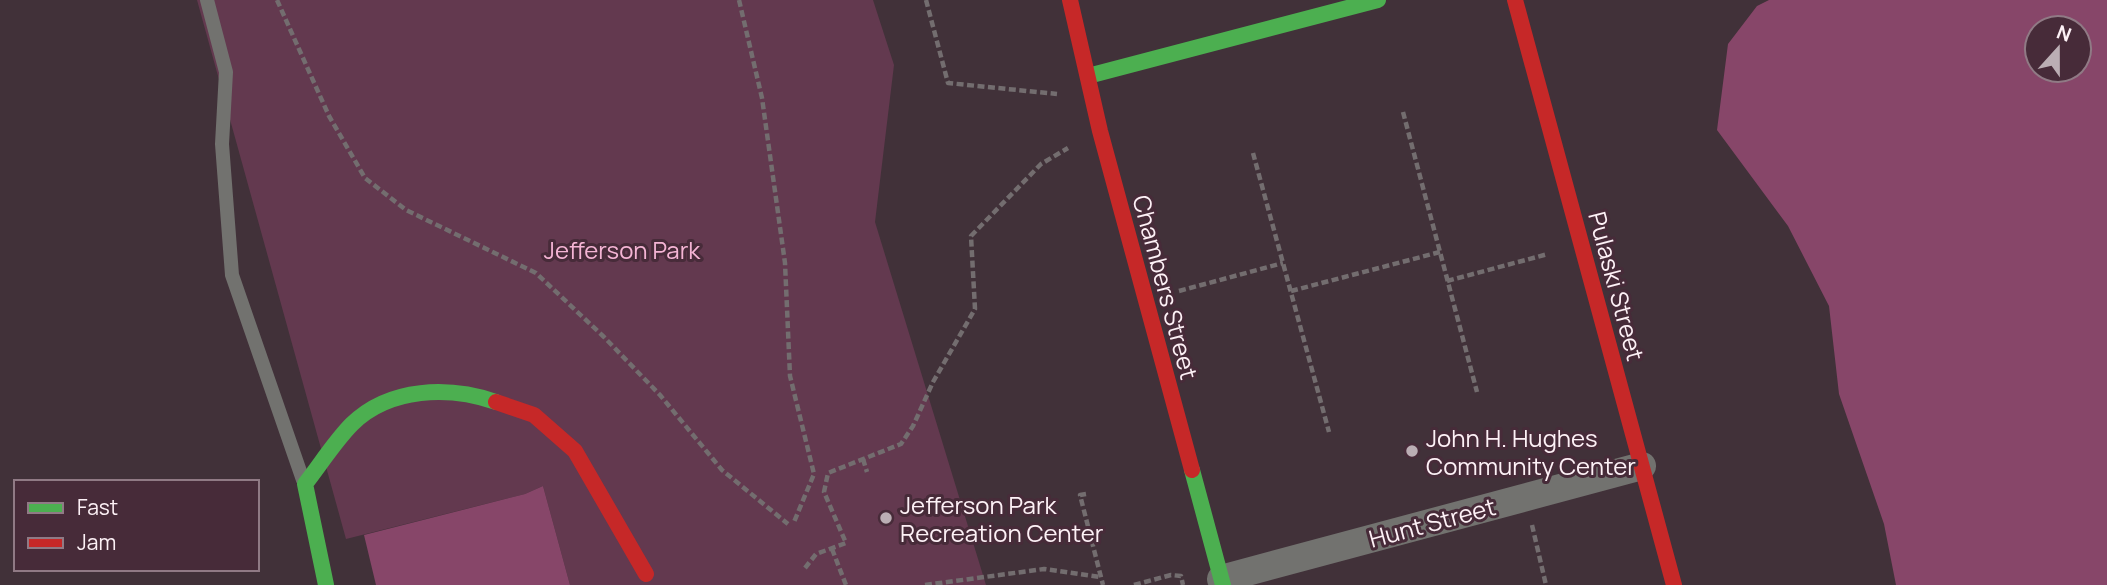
<svg xmlns="http://www.w3.org/2000/svg" width="2107" height="585" viewBox="0 0 2107 585" font-family="Manrope,sans-serif">
  <style>
    .green { fill: #63394f }
    .forest { fill: #874669; fill-rule: evenodd }
    .lines { fill: none; stroke-linecap: round; stroke-linejoin: round }
    .path { stroke: #736d6f; stroke-width: 4.5; stroke-dasharray: 7 3.5; stroke-linecap: butt }
    .lane { stroke: #72726f; stroke-width: 14 }
    .street { stroke: #72726f; stroke-width: 28 }
    .fast { stroke: #4caf50; stroke-width: 16 }
    .jam { stroke: #c62828; stroke-width: 16 }
    .poi-dot { fill: #bbaeb4; stroke: #472b39; stroke-width: 2.5 }
    .labels { text-anchor: middle; dominant-baseline: central; stroke-width: 6; stroke-linejoin: round; paint-order: stroke }
    .park-label { font-size: 24px; fill: #f4b4d4; stroke: #472b39 }
    .street-label { font-size: 24px; fill: #fdf1f6; stroke: #472b39 }
    .poi-label { font-size: 24px; fill: #fdf1f6; stroke: #472b39; text-anchor: start }
  </style>
  <rect width="100%" height="100%" fill="#413139"/>
  <polygon class="green" points="197,0 873,0 894,65 875,222 986,585 570,585 543,486 525,494 346,539"/>
  <g class="forest">
    <path d="M1769 0H2107V585H1896L1884 524 1839 394 1829 306 1788 226 1717 130 1728 44 1757 6ZM2037 28H2079V70H2037Z"/>
    <polygon points="543,486 570,585 376,585 364,535 525,494"/>
  </g>
  <g class="lines">
    <g class="path">
      <polyline points="277,0 329,116 365,178 406,210 536,273 604,337 660,395 722,470 788,524"/>
      <polyline points="739,0 762,98 785,263 790,376 814,474 794,522"/>
      <polyline points="926,0 948,83 1057,94"/>
      <polyline points="1403,112 1477,392"/>
      <polyline points="1253,153 1329,432"/>
      <polyline points="1447,281 1548,254"/>
      <polyline points="1179,291 1283,263"/>
      <polyline points="1291,291 1440,252"/>
      <polyline points="863,459 867,472"/>
      <polyline points="1086,494 1080,495 1103,585"/>
      <polyline points="1532,525 1546,585"/>
      <polyline points="832,549 846,585"/>
      <polyline points="805,568 816,554 846,543 824,492 828,473 901,444 913,426 933,382 975,309 971,236 1041,164 1068,148"/>
      <polyline points="925,585 1044,569 1100,577"/>
      <polyline points="1134,585 1171,575 1181,576 1183,585"/>
    </g>
    <polyline class="lane" points="207,0 226,72 222,144 232,275 303,480"/>
    <polyline class="street" points="1221,579 1642,466"/>
    <g class="fast">
      <polyline points="1088,76 1378,0"/>
      <polyline points="1192,470 1223,585"/>
      <path d="M326 585 305 484C320 465 335 441 352 424 390 387 449 386 496 402"/>
    </g>
    <g class="jam">
      <polyline points="1070,0 1100,131 1192,470"/>
      <polyline points="1515,0 1674,585"/>
      <polyline points="496,402 534,415 575,451 646,574"/>
    </g>
  </g>
  <g class="poi-dot">
    <circle cx="1412" cy="451" r="7"/>
    <circle cx="886" cy="518" r="7"/>
  </g>
  <g class="labels">
    <g class="park-label">
      <text x="622" y="249">Jefferson Park</text>
    </g>
    <g class="street-label">
      <text transform="translate(1617 286) rotate(75)">Pulaski Street</text>
      <text transform="translate(1166 287) rotate(75)">Chambers Street</text>
      <text transform="translate(1432 522) rotate(-15)">Hunt Street</text>
    </g>
    <g class="poi-label">
      <text x="1426" y="437">John H. Hughes<tspan x="1426" dy="28">Community Center</tspan></text>
      <text x="900" y="504">Jefferson Park<tspan x="900" dy="28">Recreation Center</tspan></text>
    </g>
  </g>
  <rect x="14" y="480" width="245" height="91" fill="#472b39" stroke="#907a85" stroke-width="2"/>
  <rect x="28" y="503" width="35" height="10" fill="#4caf50" stroke="#907a85" stroke-width="2"/>
  <text x="77" y="515" font-size="21" fill="#fdf1f6">Fast</text>
  <rect x="28" y="538" width="35" height="10" fill="#c62828" stroke="#907a85" stroke-width="2"/>
  <text x="77" y="550" font-size="21" fill="#fdf1f6">Jam</text>
  <g transform="translate(2058 49) rotate(21)"><circle r="33" fill="#472b39" stroke="#907a85" stroke-width="2"/>
  <path d="M0-5L12 26L0 18L-12 26Z" fill="#bbaeb4"/>
  <text y="-10" font-size="19" font-weight="bold" text-anchor="middle" fill="#fdf1f6">N</text>
  </g>
</svg>
